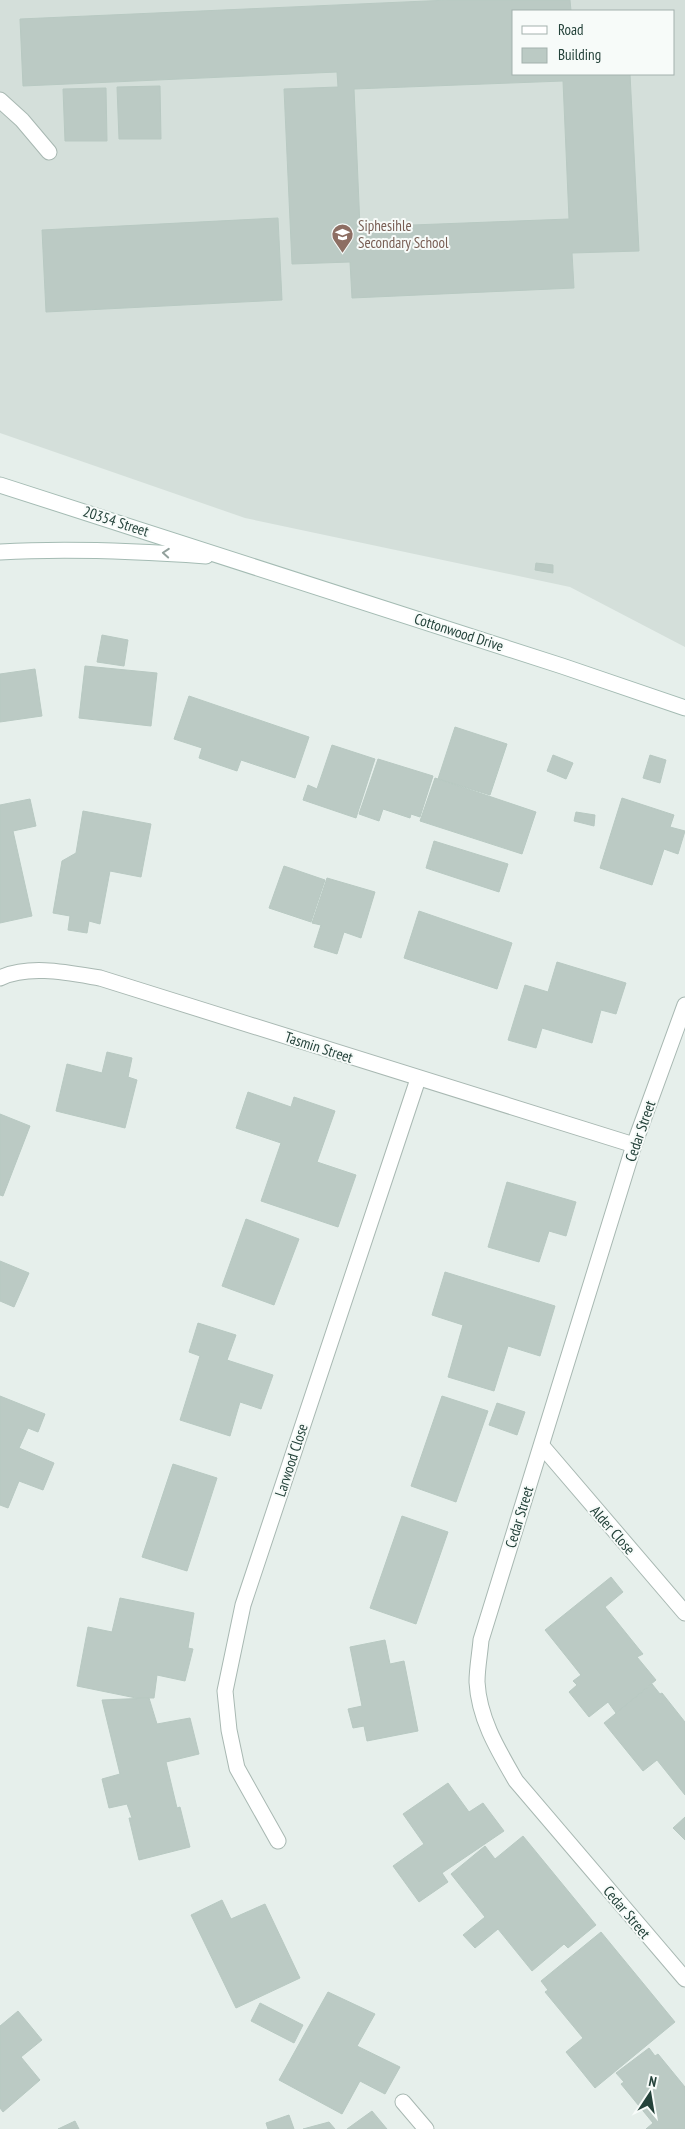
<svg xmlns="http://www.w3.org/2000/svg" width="685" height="2129" viewBox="0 0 685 2129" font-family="'PT Sans Narrow',sans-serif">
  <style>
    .built { fill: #d4dfda; fill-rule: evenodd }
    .building { fill: #bbcac4; stroke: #b8c9c2; fill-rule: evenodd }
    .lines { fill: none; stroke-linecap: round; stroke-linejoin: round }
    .lane-casing { stroke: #a8b8b2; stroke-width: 17 }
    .street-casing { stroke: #a8b8b2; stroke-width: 17 }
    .secondary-casing { stroke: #a4bbb3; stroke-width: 17 }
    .lane { stroke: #fff; stroke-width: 15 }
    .street { stroke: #fff; stroke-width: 15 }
    .secondary { stroke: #fff; stroke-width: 15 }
    .oneway { stroke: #92a09c }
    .labels { text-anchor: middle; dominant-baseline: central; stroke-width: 4; stroke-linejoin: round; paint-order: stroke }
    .education-label { font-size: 15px; fill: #785e54; stroke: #f7fbf9; text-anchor: start }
    .street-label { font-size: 15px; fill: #24423a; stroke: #f7fbf9 }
  </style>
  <rect width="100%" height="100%" fill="#e6efeb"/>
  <path class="built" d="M0 0H685V647L570 587 245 518 0 433ZM514 11H674V74H514Z"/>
  <g class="building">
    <path d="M449 0H570L571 11H514V74H630L639 251 572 253 574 288 352 298 350 262 292 264 284 89 338 87 337 72 23 86 20 19ZM563 81 569 219 360 227 354 89Z"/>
    <polygon points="160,86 161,139 119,139 117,87"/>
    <polygon points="106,88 107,141 65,141 63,89"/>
    <polygon points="278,218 282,300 46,312 42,230"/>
    <polygon points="536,563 553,565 553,573 535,570"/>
    <polygon points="102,635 128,640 124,666 97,662"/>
    <polygon points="85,666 157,673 151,726 79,718"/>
    <polygon points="35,669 42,716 0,722 0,674"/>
    <polygon points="189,696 309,737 295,778 241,760 237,771 199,758 202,748 174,739"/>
    <polygon points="455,727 507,744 490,795 438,779"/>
    <polygon points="332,745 375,759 356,818 303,800 308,785 317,789"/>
    <polygon points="553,755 573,763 566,779 547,771"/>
    <polygon points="650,755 666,760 660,783 643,778"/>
    <polygon points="378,759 433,776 420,817 411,814 410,818 383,809 379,821 359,814"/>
    <polygon points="435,778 536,812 522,854 420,821"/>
    <polygon points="622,798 674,815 670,827 685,831 678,854 664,849 652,885 600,868"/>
    <polygon points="30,799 36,826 13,831 32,916 0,923 0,805"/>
    <polygon points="83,811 151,824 141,877 110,871 100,924 89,921 87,933 68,930 70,916 53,913 62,861 76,853"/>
    <polygon points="576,812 595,815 594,826 574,821"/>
    <polygon points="434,841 508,864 499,892 426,868"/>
    <polygon points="284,866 325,880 311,922 269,908"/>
    <polygon points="327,878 375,892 361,938 344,932 337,954 314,947 321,925 312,923"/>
    <polygon points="419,911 512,943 497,989 404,958"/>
    <polygon points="557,962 626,983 616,1014 601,1010 592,1043 542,1028 536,1048 508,1040 525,985 548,992"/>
    <polygon points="107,1052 132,1058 128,1077 137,1080 125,1128 56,1111 67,1064 102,1073"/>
    <polygon points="248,1092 291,1107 294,1097 335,1111 317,1162 356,1175 338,1227 261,1201 281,1143 236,1128"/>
    <polygon points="0,1114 30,1126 3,1196 0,1195"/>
    <polygon points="507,1182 576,1202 566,1236 549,1231 539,1262 488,1247"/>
    <polygon points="246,1219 299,1239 274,1305 222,1286"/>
    <polygon points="0,1261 29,1273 14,1307 0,1301"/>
    <polygon points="445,1272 555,1306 540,1356 508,1346 494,1391 448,1377 463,1325 432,1315"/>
    <polygon points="198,1323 236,1335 227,1360 273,1375 261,1409 240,1402 230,1436 180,1420 200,1356 189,1352"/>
    <polygon points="0,1396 45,1414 38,1432 28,1428 19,1448 54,1463 43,1490 19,1481 8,1508 0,1505"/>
    <polygon points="442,1396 488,1411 456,1502 411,1486"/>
    <polygon points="497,1403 525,1412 517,1435 489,1425"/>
    <polygon points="173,1464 217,1478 187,1571 142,1557"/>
    <polygon points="402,1516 448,1532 416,1624 370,1608"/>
    <polygon points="611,1577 623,1592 605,1607 643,1654 637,1657 656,1680 616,1713 608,1702 589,1717 569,1692 577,1685 573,1681 581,1675 545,1630"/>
    <polygon points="120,1598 194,1613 188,1648 193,1649 185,1681 157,1675 154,1698 136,1698 77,1686 88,1627 112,1632"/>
    <polygon points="385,1640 390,1664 404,1661 418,1731 367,1741 364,1726 353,1728 348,1709 362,1706 350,1647"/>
    <polygon points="652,1684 660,1694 662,1693 685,1722 685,1795 657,1760 643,1771 604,1723"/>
    <polygon points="149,1698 157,1724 190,1718 199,1754 166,1762 177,1808 180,1807 190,1847 139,1860 129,1818 132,1818 127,1804 109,1808 102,1779 120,1774 102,1700"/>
    <polygon points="448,1783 469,1812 483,1803 504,1831 442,1873 448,1882 419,1902 393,1866 424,1844 403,1814"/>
    <polygon points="685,1817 685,1840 673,1828"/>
    <polygon points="523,1836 596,1925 568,1948 564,1944 532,1971 498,1929 475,1948 463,1935 485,1917 451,1874 485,1846 495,1859"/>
    <polygon points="222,1900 231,1919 265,1904 300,1978 236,2008 191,1915"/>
    <polygon points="601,1932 675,2022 595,2088 566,2052 583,2038 545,1992 548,1990 541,1981"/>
    <polygon points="328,1992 375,2014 357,2046 400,2067 385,2094 360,2081 342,2114 279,2080"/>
    <polygon points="260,2003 303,2025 294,2043 251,2021"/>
    <polygon points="18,2011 42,2040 21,2057 40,2080 3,2112 0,2108 0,2026"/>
    <polygon points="649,2048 655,2056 658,2054 685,2087 685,2129 646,2129 653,2123 621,2084 624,2082 616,2073"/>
    <polygon points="372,2111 387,2129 347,2129"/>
    <polygon points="289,2115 294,2129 268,2129 266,2123"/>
    <polygon points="75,2121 79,2129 58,2129"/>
    <polygon points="329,2122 335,2129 303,2129"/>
  </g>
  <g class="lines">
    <defs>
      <polyline id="lane" points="0,100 22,120 49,152"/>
      <g id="street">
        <path d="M0 978C29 964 70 973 100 978L634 1145"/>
        <path d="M685 1005 634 1145 481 1640C480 1653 477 1668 477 1682 479 1719 498 1750 516 1781L685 1979"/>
        <polyline points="542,1446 685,1613"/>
        <polyline points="278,1841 237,1768 229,1730 225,1691 243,1605 418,1079"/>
        <polyline points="403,2102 426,2129"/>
      </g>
      <g id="secondary">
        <polyline points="0,485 562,666 685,708"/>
        <path d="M0 552C69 548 137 551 206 556"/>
      </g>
    </defs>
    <use href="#lane" class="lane-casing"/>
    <use href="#street" class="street-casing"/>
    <use href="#secondary" class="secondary-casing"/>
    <use href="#lane" class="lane"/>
    <use href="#street" class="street"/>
    <use href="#secondary" class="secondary"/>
  </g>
  <defs><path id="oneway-chevron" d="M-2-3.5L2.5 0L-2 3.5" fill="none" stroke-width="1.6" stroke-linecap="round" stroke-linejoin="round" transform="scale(1.25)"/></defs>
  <use class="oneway" href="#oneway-chevron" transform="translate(166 553) rotate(-176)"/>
  <defs>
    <symbol id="school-pin" viewBox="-11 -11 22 30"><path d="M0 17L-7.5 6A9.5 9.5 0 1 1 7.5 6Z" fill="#8d6e63" stroke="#f7fbf9"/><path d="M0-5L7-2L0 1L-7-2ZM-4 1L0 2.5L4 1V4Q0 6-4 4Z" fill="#fff"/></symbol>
  </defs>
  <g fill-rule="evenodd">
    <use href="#school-pin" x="330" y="222" width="25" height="34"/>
  </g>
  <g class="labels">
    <g class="education-label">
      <text x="358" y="225">Siphesihle<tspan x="358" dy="17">Secondary School</tspan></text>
    </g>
    <g class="street-label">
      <text transform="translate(116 521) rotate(18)">20354 Street</text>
      <text transform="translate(459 632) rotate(18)">Cottonwood Drive</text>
      <text transform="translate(319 1047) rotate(18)">Tasmin Street</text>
      <text transform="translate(640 1131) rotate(-71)">Cedar Street</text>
      <text transform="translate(291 1460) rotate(-72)">Larwood Close</text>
      <text transform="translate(519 1517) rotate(-73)">Cedar Street</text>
      <text transform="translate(613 1530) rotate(49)">Alder Close</text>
      <text transform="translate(627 1912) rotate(50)">Cedar Street</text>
    </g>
  </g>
  <rect x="512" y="10" width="162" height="65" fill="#f7fbf9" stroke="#a3b1ad"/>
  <rect x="522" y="26" width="25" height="8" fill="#ffffff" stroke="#a3b1ad"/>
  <text x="558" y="35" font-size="15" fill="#24423a">Road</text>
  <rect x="522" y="48" width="25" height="15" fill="#bbcac4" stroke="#a3b1ad"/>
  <text x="558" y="60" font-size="15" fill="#24423a">Building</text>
  <g transform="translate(650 2094) rotate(12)" stroke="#f7fbf9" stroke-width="4" paint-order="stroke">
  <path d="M0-4L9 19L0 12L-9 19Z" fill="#24423a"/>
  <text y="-8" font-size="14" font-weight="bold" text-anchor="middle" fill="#24423a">N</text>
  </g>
</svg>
